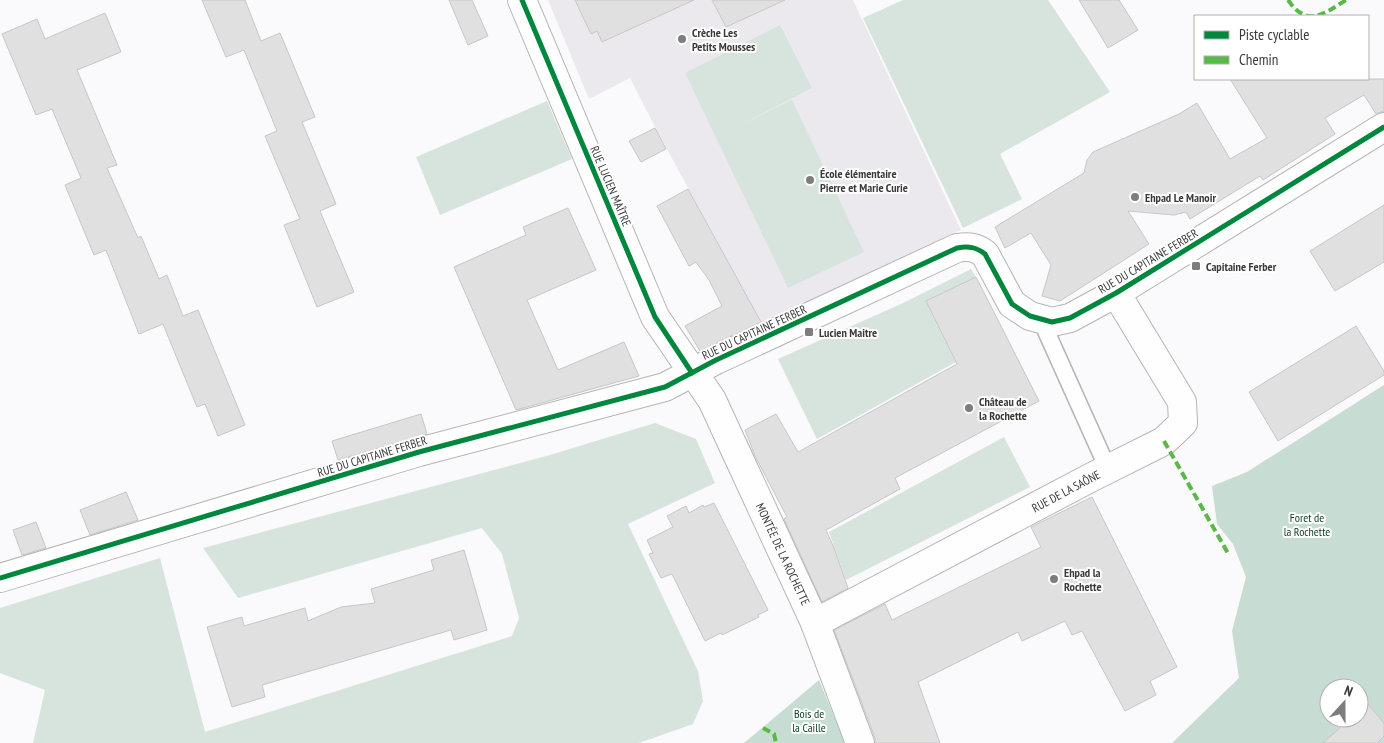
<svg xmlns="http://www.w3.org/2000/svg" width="1384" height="743" viewBox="0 0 1384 743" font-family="'PT Sans Narrow',sans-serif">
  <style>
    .built { fill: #ece9ee }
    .green { fill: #d7e4dd }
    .forest { fill: #c7dcd2; fill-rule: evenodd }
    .building { fill: #e1e0e1; stroke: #c7c6c8 }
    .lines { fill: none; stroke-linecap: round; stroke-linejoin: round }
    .service-casing { stroke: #b5b5b6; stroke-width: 19 }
    .minor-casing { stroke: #b5b5b6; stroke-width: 30 }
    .service { stroke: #fefefe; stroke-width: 16 }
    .minor { stroke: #fefefe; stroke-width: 28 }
    .quiet { stroke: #58b947; stroke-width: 4; stroke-dasharray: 8 4; stroke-linecap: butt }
    .cycleway-casing { stroke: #fff; stroke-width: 8 }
    .cycleway { stroke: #00873e; stroke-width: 5 }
    .poi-dot { fill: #7e7d7e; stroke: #fff; stroke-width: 2 }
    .labels { text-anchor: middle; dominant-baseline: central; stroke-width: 4; stroke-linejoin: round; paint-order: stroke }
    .poi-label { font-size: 12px; font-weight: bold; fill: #3b3a3b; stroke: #fff; text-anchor: start }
    .street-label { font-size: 12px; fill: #3b3a3b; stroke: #fff }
    .park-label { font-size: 12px; fill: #093d29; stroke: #fff }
  </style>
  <rect width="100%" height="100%" fill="#faf9fb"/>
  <polygon class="built" points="548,0 853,0 961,230 762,324 656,129 630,78 589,99"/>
  <g class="green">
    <polygon points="903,0 1048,0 1110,92 1000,154 1022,199 963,228 863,18"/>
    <polygon points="780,25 812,88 742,124 792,100 864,252 788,288 685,73"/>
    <polygon points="547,101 572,159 440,215 416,157"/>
    <polygon points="971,269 976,277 926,301 956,362 817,439 778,359 903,303"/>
    <polygon points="655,423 696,439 715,483 628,524 698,671 703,701 693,724 639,743 33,743 45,690 0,673 0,608 160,558 205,732 512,636 519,618 502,554 482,528 238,598 203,548 550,455"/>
    <polygon points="1004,437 1030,487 846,580 829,532"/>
  </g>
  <g class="forest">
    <path d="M1384 385V743H1172L1239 678 1232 631 1246 577 1233 544 1217 524 1212 486 1247 472ZM1329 688H1359V718H1329Z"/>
    <polygon points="819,680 845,743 744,743"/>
  </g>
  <g class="building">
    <polygon points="202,0 245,0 261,41 280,33 315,117 302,122 336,204 320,211 354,292 317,307 284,225 300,219 265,136 277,131 244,50 226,57"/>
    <polygon points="449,0 472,0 488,36 468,45"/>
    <polygon points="575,0 694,0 602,42 597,31 591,34"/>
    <polygon points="712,0 785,0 726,27"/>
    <polygon points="1079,0 1119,0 1138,30 1108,48"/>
    <polygon points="105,13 121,52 77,70 117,165 107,168 138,238 141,236 159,279 167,275 183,316 198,310 245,425 218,436 205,404 197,407 163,324 139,334 106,250 94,255 65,185 81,178 52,109 36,115 2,34 37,19 45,39"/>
    <polygon points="1230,79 1384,79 1384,111 1376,114 1364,95 1325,118 1335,134 1263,180 1260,176 1190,219 1186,212 1174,215 1128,211 1149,244 1060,301 1042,296 1051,265 1031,233 1005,248 995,227 1084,173 1087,160 1093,152 1179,114 1197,103 1230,159 1267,138"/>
    <polygon points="655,128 666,149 641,162 629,141"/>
    <polygon points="688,189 761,322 700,351 685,326 722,306 709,280 696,262 689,266 657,206"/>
    <polygon points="1384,205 1384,262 1335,291 1310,251"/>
    <polygon points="568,208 596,270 527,300 558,370 624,342 639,376 516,410 454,267 526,235 523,227"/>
    <polygon points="976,277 1039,401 895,478 900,489 826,530 834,548 848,588 822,602 784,519 787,517 755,456 745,430 776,414 798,452 957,364 926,301"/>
    <polygon points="1356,326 1384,371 1384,375 1278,441 1249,392"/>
    <polygon points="421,414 427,434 338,460 332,441"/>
    <polygon points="126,492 138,520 90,535 80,510"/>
    <polygon points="1092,497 1177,667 1150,681 1156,695 1125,711 1082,631 1072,635 1065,621 1022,641 1018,632 918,682 940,743 875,743 875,738 834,630 885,604 892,620 1041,547 1031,527"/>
    <polygon points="714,503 768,610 758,615 759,617 722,635 721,633 705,641 672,574 661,578 649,554 653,553 647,540 673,527 667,516 686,506 689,513 703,505 704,507"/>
    <polygon points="36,522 46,548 22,555 13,530"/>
    <polygon points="464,550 487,630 454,640 451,630 262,685 265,697 232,707 207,627 242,617 244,626 305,608 308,621 341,607 375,603 371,589 434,570 431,560"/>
    <polygon points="1367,703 1384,723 1384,736 1377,743 1323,743 1351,718 1359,718 1359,711"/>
  </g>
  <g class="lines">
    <defs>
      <polyline id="service" points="1047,321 1046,331 1108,469"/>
      <g id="minor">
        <polyline points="522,0 655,317 712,400 815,623 860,743"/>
        <path d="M0 578 419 452 665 387 716 360 957 248C969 246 976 247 985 254L1012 304 1030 316 1052 322 1070 318 1116 293 1384 127"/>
        <polyline points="815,623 1092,477 1164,441 1183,423 1182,402 1116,293"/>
      </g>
    </defs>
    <use href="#service" class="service-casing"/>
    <use href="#minor" class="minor-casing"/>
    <use href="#service" class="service"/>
    <use href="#minor" class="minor"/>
    <g class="quiet">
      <path d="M1288 0C1307 28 1324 14 1346 0"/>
      <polyline points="1164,441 1229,555"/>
      <polyline points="763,728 774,734 776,743"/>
    </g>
    <defs>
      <g id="cycleway">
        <polyline points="522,0 655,317 692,373"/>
        <path d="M0 578 419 452 665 387 716 360 957 248C969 246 976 247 985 254L1012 304 1030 316 1052 322 1070 318 1116 293 1384 127"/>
      </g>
    </defs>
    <use href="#cycleway" class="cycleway-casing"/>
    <use href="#cycleway" class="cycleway"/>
  </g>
  <g class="poi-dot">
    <circle cx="682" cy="39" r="5"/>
    <circle cx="810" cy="180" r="5"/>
    <circle cx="1135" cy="197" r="5"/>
    <rect x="1191" y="261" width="10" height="10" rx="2.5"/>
    <rect x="804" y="327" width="10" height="10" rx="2.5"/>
    <circle cx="969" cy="408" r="5"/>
    <circle cx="1054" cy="579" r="5"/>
  </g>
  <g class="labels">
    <g class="poi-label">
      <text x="692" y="32">Crèche Les<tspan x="692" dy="14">Petits Mousses</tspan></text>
      <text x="820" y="173">École élémentaire<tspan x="820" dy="14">Pierre et Marie Curie</tspan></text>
      <text x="1145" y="197">Ehpad Le Manoir</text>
      <text x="1206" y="266">Capitaine Ferber</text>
      <text x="819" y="332">Lucien Maitre</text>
      <text x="979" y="401">Château de<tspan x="979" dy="14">la Rochette</tspan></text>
      <text x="1064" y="572">Ehpad la<tspan x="1064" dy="14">Rochette</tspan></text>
    </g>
    <g class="street-label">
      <text transform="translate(611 186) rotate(67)">RUE LUCIEN MAÎTRE</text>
      <text transform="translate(1148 261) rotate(-31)">RUE DU CAPITAINE FERBER</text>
      <text transform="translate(754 332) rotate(-25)">RUE DU CAPITAINE FERBER</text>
      <text transform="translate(372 456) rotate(-17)">RUE DU CAPITAINE FERBER</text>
      <text transform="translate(1066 491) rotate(-28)">RUE DE LA SAÔNE</text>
      <text transform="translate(783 554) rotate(65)">MONTÉE DE LA ROCHETTE</text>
    </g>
    <g class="park-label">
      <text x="1307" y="517">Foret de<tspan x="1307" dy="14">la Rochette</tspan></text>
      <text x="809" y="713">Bois de<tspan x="809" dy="14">la Caille</tspan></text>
    </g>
  </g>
  <rect x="1194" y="15" width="175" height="65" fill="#ffffff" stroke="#b1b0b1"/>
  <rect x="1204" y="31" width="25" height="8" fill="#00873e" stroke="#b1b0b1"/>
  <text x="1239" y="40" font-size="15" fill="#3b3a3b">Piste cyclable</text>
  <rect x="1204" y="56" width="25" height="8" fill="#58b947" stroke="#b1b0b1"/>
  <text x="1239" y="65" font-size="15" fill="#3b3a3b">Chemin</text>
  <g transform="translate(1344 703) rotate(21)"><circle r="24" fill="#ffffff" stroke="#b1b0b1"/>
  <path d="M0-4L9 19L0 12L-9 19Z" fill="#7e7d7e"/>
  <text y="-8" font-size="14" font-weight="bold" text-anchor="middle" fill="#3b3a3b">N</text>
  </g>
</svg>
